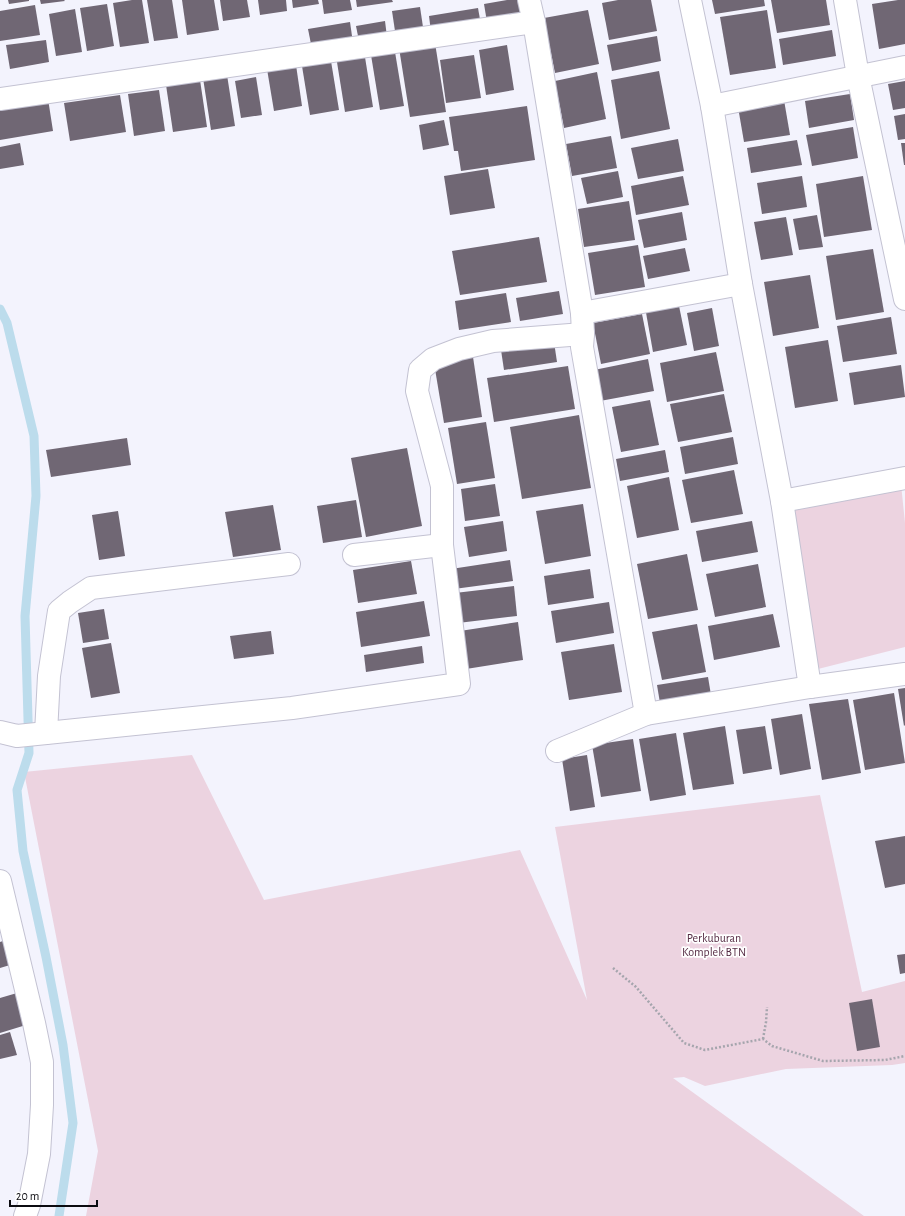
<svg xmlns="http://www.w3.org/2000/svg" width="905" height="1216" viewBox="0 0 905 1216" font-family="'Alegreya Sans',sans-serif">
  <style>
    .green { fill: #ecd3e0 }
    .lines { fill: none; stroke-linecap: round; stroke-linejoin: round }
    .stream { stroke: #bcdcec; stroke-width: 9 }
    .building { fill: #706774 }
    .minor-casing { stroke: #c3c2d2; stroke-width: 24 }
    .path { stroke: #a5a5ad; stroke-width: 2.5; stroke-dasharray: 2 2; stroke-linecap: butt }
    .minor { stroke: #fff; stroke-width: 22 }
    .labels { text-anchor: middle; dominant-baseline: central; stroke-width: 3.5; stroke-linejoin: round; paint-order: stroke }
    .park-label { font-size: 12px; fill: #562d45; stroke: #fff }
  </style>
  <rect width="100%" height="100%" fill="#f3f3fd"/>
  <g class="green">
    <polygon points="901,484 905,523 905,647 818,669 787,504"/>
    <polygon points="192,755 264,900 520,850 587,1000 555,827 820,795 862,992 905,981 905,1063 892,1065 786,1069 705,1086 684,1077 673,1078 864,1216 86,1216 98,1151 24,772"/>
  </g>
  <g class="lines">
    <polyline class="stream" points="0,309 7,323 34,436 36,496 25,616 29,753 17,790 23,851 46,957 63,1045 73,1123 59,1216"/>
  </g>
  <g class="building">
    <polygon points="8,0 29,0 29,1 9,4"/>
    <polygon points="40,0 64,0 65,1 41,4"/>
    <polygon points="132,0 142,0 149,43 120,47 113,3"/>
    <polygon points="147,0 172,0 178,38 154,41"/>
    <polygon points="182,0 214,0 219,30 187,35"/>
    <polygon points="220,0 247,0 250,17 223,21"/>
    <polygon points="258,0 286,0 287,11 260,15"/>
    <polygon points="292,0 318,0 319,4 293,8"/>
    <polygon points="322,0 350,0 352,10 324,14"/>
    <polygon points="356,0 392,0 393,2 357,7"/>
    <polygon points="507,0 522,0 524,16 487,22 484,4"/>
    <polygon points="618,0 651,0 657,31 609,40 602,3"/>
    <polygon points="712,0 764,0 765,6 715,14"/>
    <polygon points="771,0 826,0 830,25 777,33"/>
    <polygon points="898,0 905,0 905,44 879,49 872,4"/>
    <polygon points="107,4 114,46 87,51 80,8"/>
    <polygon points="35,5 40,35 0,41 0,11"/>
    <polygon points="420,7 423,27 395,31 392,11"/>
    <polygon points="478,8 481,25 431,32 429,16"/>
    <polygon points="75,9 82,52 56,56 49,14"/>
    <polygon points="588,10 599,64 555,73 544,18"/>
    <polygon points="767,10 776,68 730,75 720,17"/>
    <polygon points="385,21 387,37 359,41 356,26"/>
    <polygon points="350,22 353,43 312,49 308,29"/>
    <polygon points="832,30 836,56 783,65 779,39"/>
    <polygon points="657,36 661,61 612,71 607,45"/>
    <polygon points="46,40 49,62 10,69 6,45"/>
    <polygon points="435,43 446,112 410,117 399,48"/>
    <polygon points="507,45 514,90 486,95 479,50"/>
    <polygon points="364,51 373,107 345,112 336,56"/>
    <polygon points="395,52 404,106 380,110 371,55"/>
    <polygon points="330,55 339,110 310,115 301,60"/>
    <polygon points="474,55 481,98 446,103 440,60"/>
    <polygon points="296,65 302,106 274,111 267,69"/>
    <polygon points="659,71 670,129 621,139 611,80"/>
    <polygon points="597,72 606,119 564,128 555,81"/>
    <polygon points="227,75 235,126 211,130 203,78"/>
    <polygon points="256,77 262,115 241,118 235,81"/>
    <polygon points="200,80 207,127 173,132 166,85"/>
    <polygon points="905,81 905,108 893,110 888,84"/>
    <polygon points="159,90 165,131 134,136 128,94"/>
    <polygon points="850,94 854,120 809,128 805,101"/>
    <polygon points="120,95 126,132 70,141 64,103"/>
    <polygon points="48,99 53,131 0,140 0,107"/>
    <polygon points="784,100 790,135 744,142 738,107"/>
    <polygon points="527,106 535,160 461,171 458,151 454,151 449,117"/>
    <polygon points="905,114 905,139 898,140 894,116"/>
    <polygon points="444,120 449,145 423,150 419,125"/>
    <polygon points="853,127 858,158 812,166 806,135"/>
    <polygon points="611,136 617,168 572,176 566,144"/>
    <polygon points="678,139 684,171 638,179 631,148"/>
    <polygon points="797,140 802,165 751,173 747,148"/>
    <polygon points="20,143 24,165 0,169 0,147"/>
    <polygon points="901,143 905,143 905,165 904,165"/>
    <polygon points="488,169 495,208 450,215 444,176"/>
    <polygon points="618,171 623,197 587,204 581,178"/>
    <polygon points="683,176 689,205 636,215 631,186"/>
    <polygon points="802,176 807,207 762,214 757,183"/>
    <polygon points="863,176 872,230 824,237 816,184"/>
    <polygon points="629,201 635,240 584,247 578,209"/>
    <polygon points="682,212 687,240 644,248 638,220"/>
    <polygon points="817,215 823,247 799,250 793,219"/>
    <polygon points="786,217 793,255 761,260 754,222"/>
    <polygon points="539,237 547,282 460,295 452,251"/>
    <polygon points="638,245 645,287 595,295 588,253"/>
    <polygon points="685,248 690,271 648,279 643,256"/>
    <polygon points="873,249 884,312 836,320 826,256"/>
    <polygon points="810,275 819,328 773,336 764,282"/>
    <polygon points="559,291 563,314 520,321 516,298"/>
    <polygon points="506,293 511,322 459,330 455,301"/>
    <polygon points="678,301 687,345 653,352 645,307"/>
    <polygon points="712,308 719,346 694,351 687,313"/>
    <polygon points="642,314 650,354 601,364 593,323"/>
    <polygon points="891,317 897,354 843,362 837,326"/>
    <polygon points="828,340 838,401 795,408 785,347"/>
    <polygon points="554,342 557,362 504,370 501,350"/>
    <polygon points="716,352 724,391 667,402 660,363"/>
    <polygon points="473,357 482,417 444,423 434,363"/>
    <polygon points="648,359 654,391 600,401 594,370"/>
    <polygon points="901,365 905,397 854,405 849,373"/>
    <polygon points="568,366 575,409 494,422 487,378"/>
    <polygon points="724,394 732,432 678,442 670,404"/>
    <polygon points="650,400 659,445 621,452 612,407"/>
    <polygon points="579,415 591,488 522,499 510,427"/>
    <polygon points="486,422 495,478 457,484 448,428"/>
    <polygon points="733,437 738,464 685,474 680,447"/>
    <polygon points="127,438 131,465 51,477 46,450"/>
    <polygon points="407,448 422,526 366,537 351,458"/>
    <polygon points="665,450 669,472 620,481 616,459"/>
    <polygon points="734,470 743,514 691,523 682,480"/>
    <polygon points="669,477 679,530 637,538 627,486"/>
    <polygon points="495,484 500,516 465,521 461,489"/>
    <polygon points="356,500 362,537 323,543 317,506"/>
    <polygon points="583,504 591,556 545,564 536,511"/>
    <polygon points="273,505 281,550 233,557 225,512"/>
    <polygon points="118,511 125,556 99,560 92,515"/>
    <polygon points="503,521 507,551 469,557 464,527"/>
    <polygon points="752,521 758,552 702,562 696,531"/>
    <polygon points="687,554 698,610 648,619 637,564"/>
    <polygon points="510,560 513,581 454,589 451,569"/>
    <polygon points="411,561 417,594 358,603 353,570"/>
    <polygon points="758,564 766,607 715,617 706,574"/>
    <polygon points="590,569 594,598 548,605 544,576"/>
    <polygon points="514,586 517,616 458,623 455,593"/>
    <polygon points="424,601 430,636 361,647 356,612"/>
    <polygon points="609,602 614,633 556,643 551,611"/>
    <polygon points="104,609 109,639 83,643 78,613"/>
    <polygon points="773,614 780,647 714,660 708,626"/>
    <polygon points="518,622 523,660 466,669 460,631"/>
    <polygon points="697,624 706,672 662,680 652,632"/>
    <polygon points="271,631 274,654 234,659 230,636"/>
    <polygon points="111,643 120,693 91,698 82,648"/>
    <polygon points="614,644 622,692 569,700 561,652"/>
    <polygon points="422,646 424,663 366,672 364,655"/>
    <polygon points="708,677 711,695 660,703 657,685"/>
    <polygon points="905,688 905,725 904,726 898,689"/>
    <polygon points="894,693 905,763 865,770 853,700"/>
    <polygon points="848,699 861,773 822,780 809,704"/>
    <polygon points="802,714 811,769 780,775 771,719"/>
    <polygon points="725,726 734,784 693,790 683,733"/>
    <polygon points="765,726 772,769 743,774 736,730"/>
    <polygon points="676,733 686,795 650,801 639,739"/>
    <polygon points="633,739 641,791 601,797 592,745"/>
    <polygon points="587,755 595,807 570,811 562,759"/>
    <polygon points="905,836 905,884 885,888 875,841"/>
    <polygon points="3,941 10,965 0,968 0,942"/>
    <polygon points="905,954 905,973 900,974 897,955"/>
    <polygon points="17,993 26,1025 0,1033 0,998"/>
    <polygon points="872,999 880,1047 857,1051 849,1003"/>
    <polygon points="10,1032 17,1055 0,1059 0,1035"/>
  </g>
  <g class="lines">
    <defs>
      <g id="minor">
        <polyline points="529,0 534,22 582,313 583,334 582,347 646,714"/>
        <polyline points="690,0 712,106 741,284 782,501 810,687"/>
        <polyline points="845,0 858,76 905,299"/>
        <polyline points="0,99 534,22"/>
        <polyline points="712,106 905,67"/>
        <polyline points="582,313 741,284"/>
        <polyline points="782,501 905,478"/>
        <polyline points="354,555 442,545"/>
        <polyline points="0,732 17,736 292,708 459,684 442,545 442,486 417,391 420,370 433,359 459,349 493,341 583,334"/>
        <polyline points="46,733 49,676 59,611 70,602 91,588 289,564"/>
        <polyline points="557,751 646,714 810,687 905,674"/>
        <polyline points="0,881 34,1023 42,1062 42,1105 39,1154 29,1205 25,1216"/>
      </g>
    </defs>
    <use href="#minor" class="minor-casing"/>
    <g class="path">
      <polyline points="613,968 636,987 684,1043 705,1050 763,1039 772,1046 823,1061 885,1060 905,1056"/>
      <polyline points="763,1039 766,1022 767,1007"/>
    </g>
    <use href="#minor" class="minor"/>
  </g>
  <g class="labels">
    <g class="park-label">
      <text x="714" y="938">Perkuburan<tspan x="714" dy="14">Komplek BTN</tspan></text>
    </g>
  </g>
  <path d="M10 1200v6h87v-6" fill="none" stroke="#0b0b10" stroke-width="2"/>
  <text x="16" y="1200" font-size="12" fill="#0b0b10" stroke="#ffffff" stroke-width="3" paint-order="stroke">20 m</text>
</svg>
